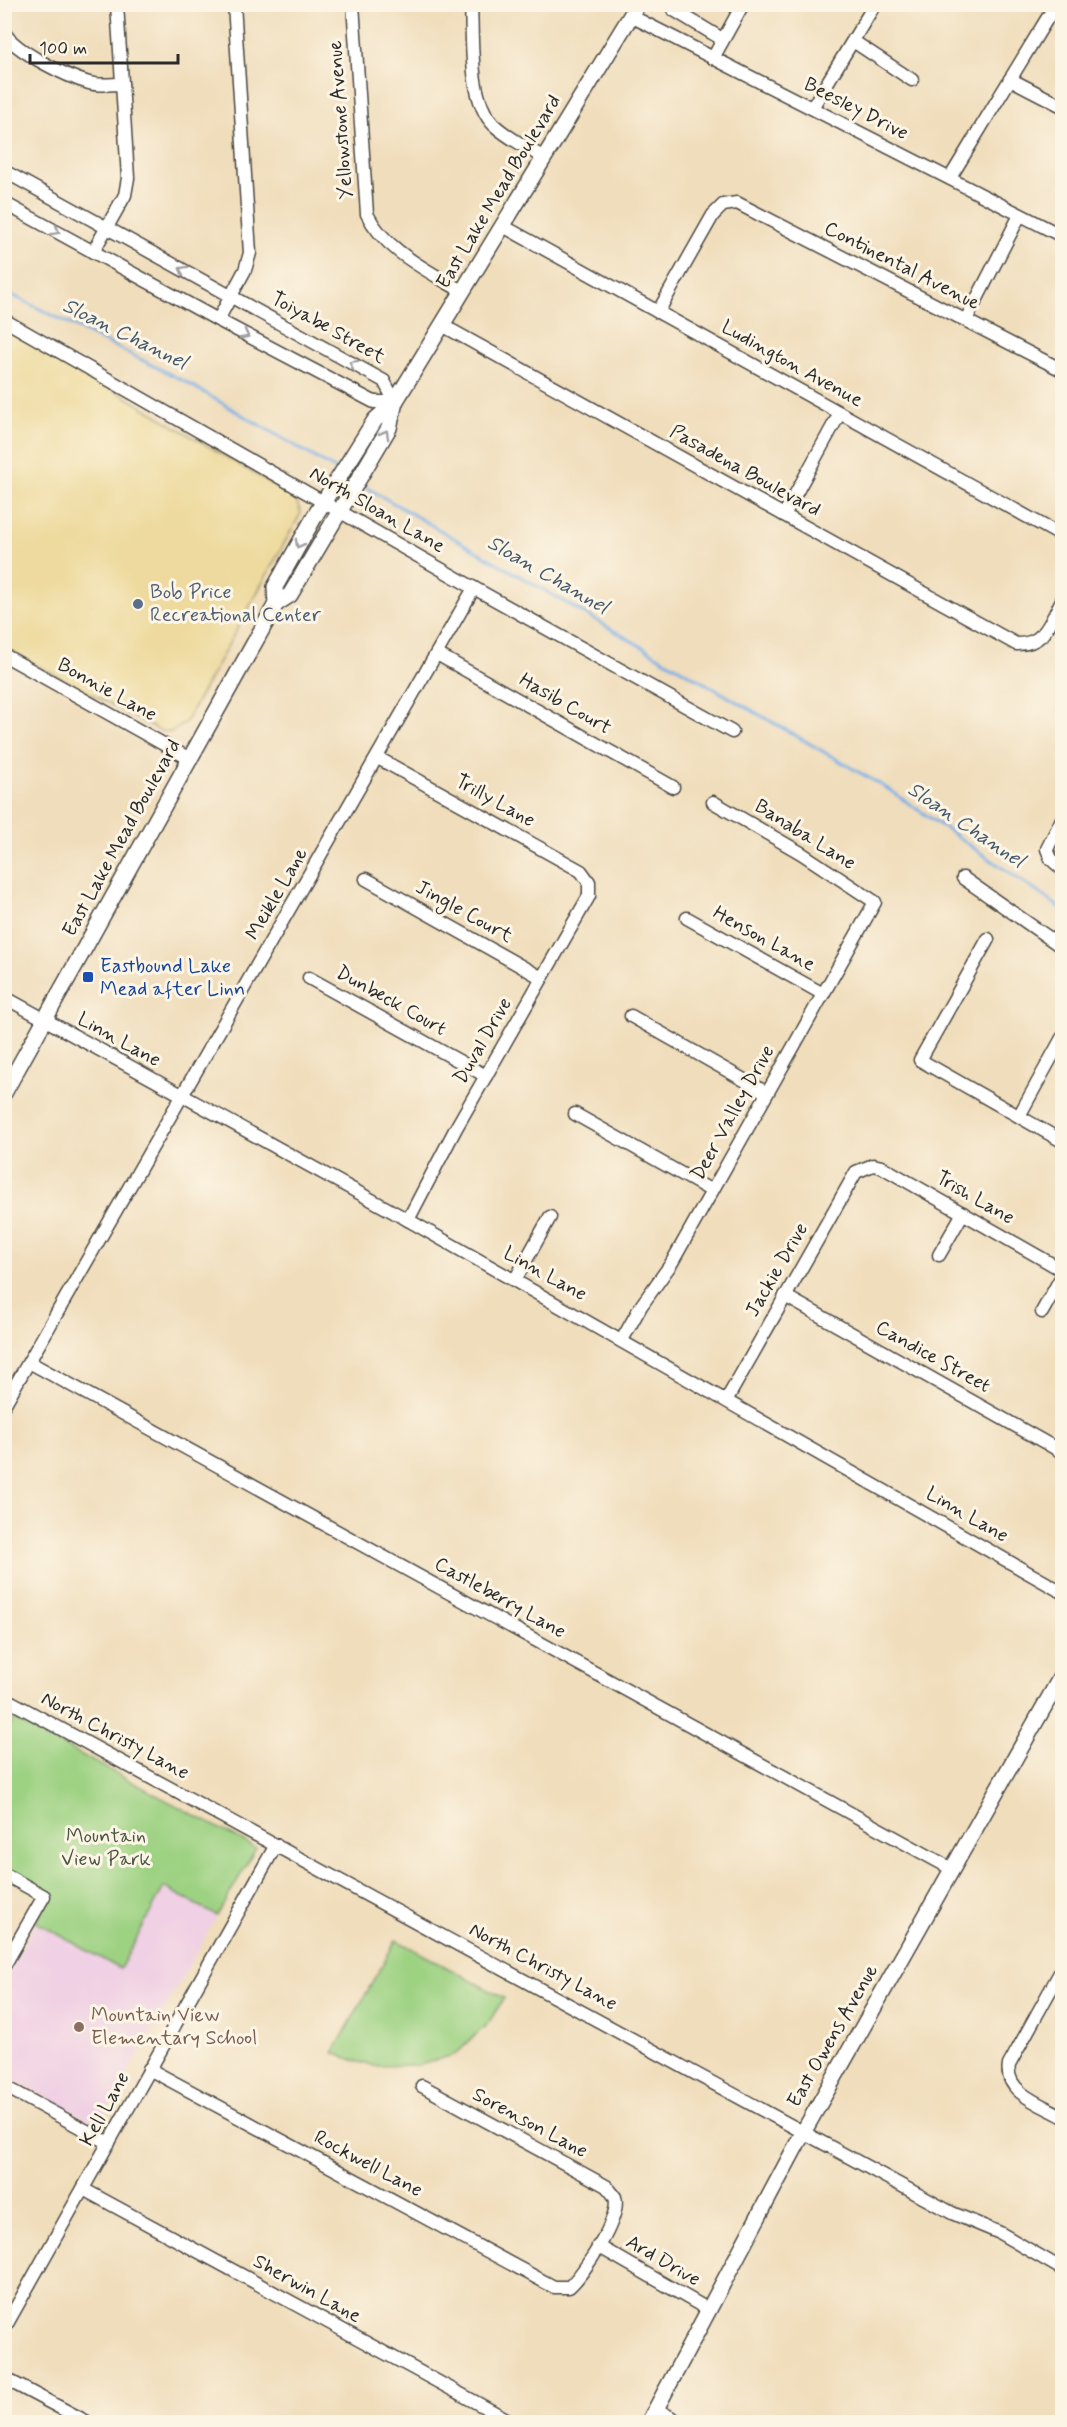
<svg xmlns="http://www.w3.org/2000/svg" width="1067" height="2427" viewBox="0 0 1067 2427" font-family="Mynerve,sans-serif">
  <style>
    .built { fill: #f0d0e4 }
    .green { fill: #9ed283; stroke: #647e57; stroke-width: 1.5 }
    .sand { fill: #eeda9e; stroke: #8c8264; stroke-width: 1.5 }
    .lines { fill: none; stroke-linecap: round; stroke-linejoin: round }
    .stream { stroke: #76afe6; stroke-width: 3 }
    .minor-casing { stroke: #494641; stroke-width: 15 }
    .major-casing { stroke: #494641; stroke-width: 18 }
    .minor { stroke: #fff; stroke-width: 12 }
    .major { stroke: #fff; stroke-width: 15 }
    .oneway { stroke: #a0a0a0 }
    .service-dot { fill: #5c6f8a; stroke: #fcf5e5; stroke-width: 2 }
    .transit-dot { fill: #1a4fb4; stroke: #fcf5e5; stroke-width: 2 }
    .education-dot { fill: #8d6e63; stroke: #fcf5e5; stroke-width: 2 }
    .labels { text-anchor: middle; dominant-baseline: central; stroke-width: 6; stroke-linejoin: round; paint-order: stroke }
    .street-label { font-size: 20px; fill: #2b2b2b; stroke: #fcf5e5 }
    .service-label { font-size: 20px; fill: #4e5e75; stroke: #fcf5e5; text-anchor: start }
    .transit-label { font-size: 20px; fill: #164399; stroke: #fcf5e5; text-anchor: start }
    .park-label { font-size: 20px; fill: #485541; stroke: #fcf5e5 }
    .education-label { font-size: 20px; fill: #785e54; stroke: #fcf5e5; text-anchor: start }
    .water-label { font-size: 21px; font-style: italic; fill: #45596c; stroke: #fcf5e5 }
  </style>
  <rect width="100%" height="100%" fill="#fcf5e5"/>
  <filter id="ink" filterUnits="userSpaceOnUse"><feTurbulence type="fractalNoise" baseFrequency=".0167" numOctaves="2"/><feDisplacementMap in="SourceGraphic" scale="12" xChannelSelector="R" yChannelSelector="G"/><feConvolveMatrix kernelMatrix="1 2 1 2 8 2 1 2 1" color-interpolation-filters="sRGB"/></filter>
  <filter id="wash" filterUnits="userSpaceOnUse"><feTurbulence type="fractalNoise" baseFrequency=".008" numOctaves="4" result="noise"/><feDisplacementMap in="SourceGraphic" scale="24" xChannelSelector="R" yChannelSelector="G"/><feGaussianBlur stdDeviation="1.35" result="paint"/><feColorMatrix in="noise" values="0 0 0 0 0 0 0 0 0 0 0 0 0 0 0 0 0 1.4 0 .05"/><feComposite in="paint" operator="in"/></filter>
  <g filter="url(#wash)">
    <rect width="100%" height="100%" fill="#f0ddbb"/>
    <polygon class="built" points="165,1887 217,1916 98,2126 5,2075 5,1978 36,1922 120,1969"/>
    <g class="green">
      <polygon points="14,1719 256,1848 217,1916 164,1887 120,1969 36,1922 52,1894 5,1868 5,1735"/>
      <polygon points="396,1940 504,1998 489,2022 456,2054 420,2065 371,2066 333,2053"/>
    </g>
    <polygon class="sand" points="4,324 295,498 301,513 185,723 171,732 160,731 5,648"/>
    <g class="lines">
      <g class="stream">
        <polyline points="4,291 186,382 338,471"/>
        <polyline points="362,485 888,789 1062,909"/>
      </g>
    </g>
  </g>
  <g filter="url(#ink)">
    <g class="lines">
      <defs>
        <g id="minor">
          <path d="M353 4 367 214C386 252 428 270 463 292"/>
          <path d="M471 4C473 39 468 100 494 125 508 138 528 148 544 158"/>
          <polyline points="674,10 722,39"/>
          <polyline points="631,16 1062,236"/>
          <path d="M4 32C14 51 68 77 89 83 99 86 112 84 122 84"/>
          <polyline points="853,41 912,80"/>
          <polyline points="713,58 743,4"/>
          <polyline points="1010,79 1062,106"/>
          <polyline points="812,108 875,4"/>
          <polyline points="4,171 384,381 395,402 374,402 218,320 4,203"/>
          <polyline points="950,178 1056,4"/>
          <polyline points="503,226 1062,536"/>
          <polyline points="93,252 125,195 128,178 117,4"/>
          <polyline points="658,312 713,215 723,205 737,203 1062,370"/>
          <polyline points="4,320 474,588 732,732"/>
          <polyline points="218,320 245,270 250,253 234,4"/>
          <polyline points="966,320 1020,215"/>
          <path d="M442 325 1016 644C1045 645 1050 622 1062 600"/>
          <polyline points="784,515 840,413"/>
          <polyline points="437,654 673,787"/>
          <polyline points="4,655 190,759"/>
          <polyline points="378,758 581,871 589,882 589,896 456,1128 408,1220"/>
          <polyline points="1062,819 1047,849 1051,859 1062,869"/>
          <polyline points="963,878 1062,947"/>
          <polyline points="366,879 542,978"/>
          <polyline points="687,918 823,994"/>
          <polyline points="988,939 920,1060 1062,1141"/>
          <polyline points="309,978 486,1076"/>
          <polyline points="4,997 408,1220 1062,1592"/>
          <polyline points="631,1016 767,1093"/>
          <polyline points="575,1114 712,1191"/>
          <polyline points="1019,1116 1062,1038"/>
          <polyline points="939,1255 963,1213"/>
          <polyline points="515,1280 550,1217"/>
          <polyline points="785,1296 1062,1452"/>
          <polyline points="1042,1312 1062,1276"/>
          <polyline points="622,1340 641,1306 671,1264 875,902 801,853 713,802"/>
          <polyline points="29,1362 952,1869"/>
          <polyline points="727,1399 856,1172 873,1165 882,1167 1062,1270"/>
          <polyline points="4,1405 474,588"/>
          <polyline points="4,1698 952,2213 1000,2233 1062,2269"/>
          <polyline points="4,1874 44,1896 4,1966"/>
          <path d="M1062 1969 1009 2065C1004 2093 1043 2105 1062 2116"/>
          <path d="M149 2069 554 2287H569C583 2275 622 2217 615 2197 613 2194 609 2189 606 2186L422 2086"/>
          <polyline points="4,2086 109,2143"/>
          <polyline points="83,2189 512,2422"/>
          <polyline points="598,2246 709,2310"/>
          <polyline points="4,2329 276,1845"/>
          <polyline points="4,2378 87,2422"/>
          <polyline points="656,2409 679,2422"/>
        </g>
        <g id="major">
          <polyline points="276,604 275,587 316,514 375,420 395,402 638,4"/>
          <polyline points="4,1093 276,604 290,595 389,428 395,402"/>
          <polyline points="649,2422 804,2131 1062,1675"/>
        </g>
      </defs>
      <use href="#minor" class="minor-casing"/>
      <use href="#major" class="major-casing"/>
      <use href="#minor" class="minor"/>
      <use href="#major" class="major"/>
    </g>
    <defs><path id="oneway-chevron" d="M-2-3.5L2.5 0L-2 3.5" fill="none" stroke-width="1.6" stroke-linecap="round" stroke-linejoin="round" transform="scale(1.5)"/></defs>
    <g class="oneway">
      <use href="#oneway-chevron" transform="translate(56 231) rotate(29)"/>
      <use href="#oneway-chevron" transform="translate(183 270) rotate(-151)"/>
      <use href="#oneway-chevron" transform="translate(245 335) rotate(28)"/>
      <use href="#oneway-chevron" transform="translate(353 364) rotate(-151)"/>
      <use href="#oneway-chevron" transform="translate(385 434) rotate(-61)"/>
      <use href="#oneway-chevron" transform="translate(299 544) rotate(119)"/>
    </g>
  </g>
  <circle class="service-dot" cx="138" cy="604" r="6"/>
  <rect class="transit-dot" x="82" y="971" width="12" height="12" rx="3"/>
  <circle class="education-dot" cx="79" cy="2027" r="6"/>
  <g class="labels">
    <g class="street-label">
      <text transform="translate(856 109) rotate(27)">Beesley Drive</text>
      <text transform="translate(341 120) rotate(-94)">Yellowstone Avenue</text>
      <text transform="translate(499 192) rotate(-59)">East Lake Mead Boulevard</text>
      <text transform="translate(902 266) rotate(27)">Continental Avenue</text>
      <text transform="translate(328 328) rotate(29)">Toiyabe Street</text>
      <text transform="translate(792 364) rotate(29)">Ludington Avenue</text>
      <text transform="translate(745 471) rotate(29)">Pasadena Boulevard</text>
      <text transform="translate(377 510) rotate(30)">North Sloan Lane</text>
      <text transform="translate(107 690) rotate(29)">Bonnie Lane</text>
      <text transform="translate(565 704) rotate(30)">Hasib Court</text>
      <text transform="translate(495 801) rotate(29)">Trilly Lane</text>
      <text transform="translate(805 835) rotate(32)">Banaba Lane</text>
      <text transform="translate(122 838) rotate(-61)">East Lake Mead Boulevard</text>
      <text transform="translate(277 894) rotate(-60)">Meikle Lane</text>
      <text transform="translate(464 912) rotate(29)">Jingle Court</text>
      <text transform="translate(764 939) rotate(29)">Henson Lane</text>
      <text transform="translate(391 1001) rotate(29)">Dunbeck Court</text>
      <text transform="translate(119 1040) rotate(29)">Linn Lane</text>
      <text transform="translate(483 1041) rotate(-60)">Duval Drive</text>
      <text transform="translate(733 1113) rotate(-61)">Deer Valley Drive</text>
      <text transform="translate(975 1198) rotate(30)">Trish Lane</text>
      <text transform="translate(777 1270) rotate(-60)">Jackie Drive</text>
      <text transform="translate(545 1274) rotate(29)">Linn Lane</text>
      <text transform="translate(933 1357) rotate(29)">Candice Street</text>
      <text transform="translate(967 1515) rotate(30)">Linn Lane</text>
      <text transform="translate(500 1598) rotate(29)">Castleberry Lane</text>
      <text transform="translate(115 1736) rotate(28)">North Christy Lane</text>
      <text transform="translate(543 1967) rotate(28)">North Christy Lane</text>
      <text transform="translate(833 2036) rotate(-60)">East Owens Avenue</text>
      <text transform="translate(105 2109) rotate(-61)">Kell Lane</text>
      <text transform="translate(530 2123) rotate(28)">Sorenson Lane</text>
      <text transform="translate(368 2164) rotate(28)">Rockwell Lane</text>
      <text transform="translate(663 2261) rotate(30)">Ard Drive</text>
      <text transform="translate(307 2289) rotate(29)">Sherwin Lane</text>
    </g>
    <g class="service-label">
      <text x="150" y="592">Bob Price<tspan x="150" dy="23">Recreational Center</tspan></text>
    </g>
    <g class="transit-label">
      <text x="100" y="966">Eastbound Lake<tspan x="100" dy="23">Mead after Linn</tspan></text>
    </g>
    <g class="park-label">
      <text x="106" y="1836">Mountain<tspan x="106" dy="23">View Park</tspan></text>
    </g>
    <g class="education-label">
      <text x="91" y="2015">Mountain View<tspan x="91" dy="23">Elementary School</tspan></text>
    </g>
    <g class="water-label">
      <text transform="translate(125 334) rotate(26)">Sloan Channel</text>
      <text transform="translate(548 575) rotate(30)">Sloan Channel</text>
      <text transform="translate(966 825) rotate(34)">Sloan Channel</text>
    </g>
  </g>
  <rect width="1067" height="2427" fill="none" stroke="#fcf5e5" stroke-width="24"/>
  <path d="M30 54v9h148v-9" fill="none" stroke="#2b2b2b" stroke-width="3"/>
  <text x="39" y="54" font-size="18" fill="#2b2b2b" stroke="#fcf5e5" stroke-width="4.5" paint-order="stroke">100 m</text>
</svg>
